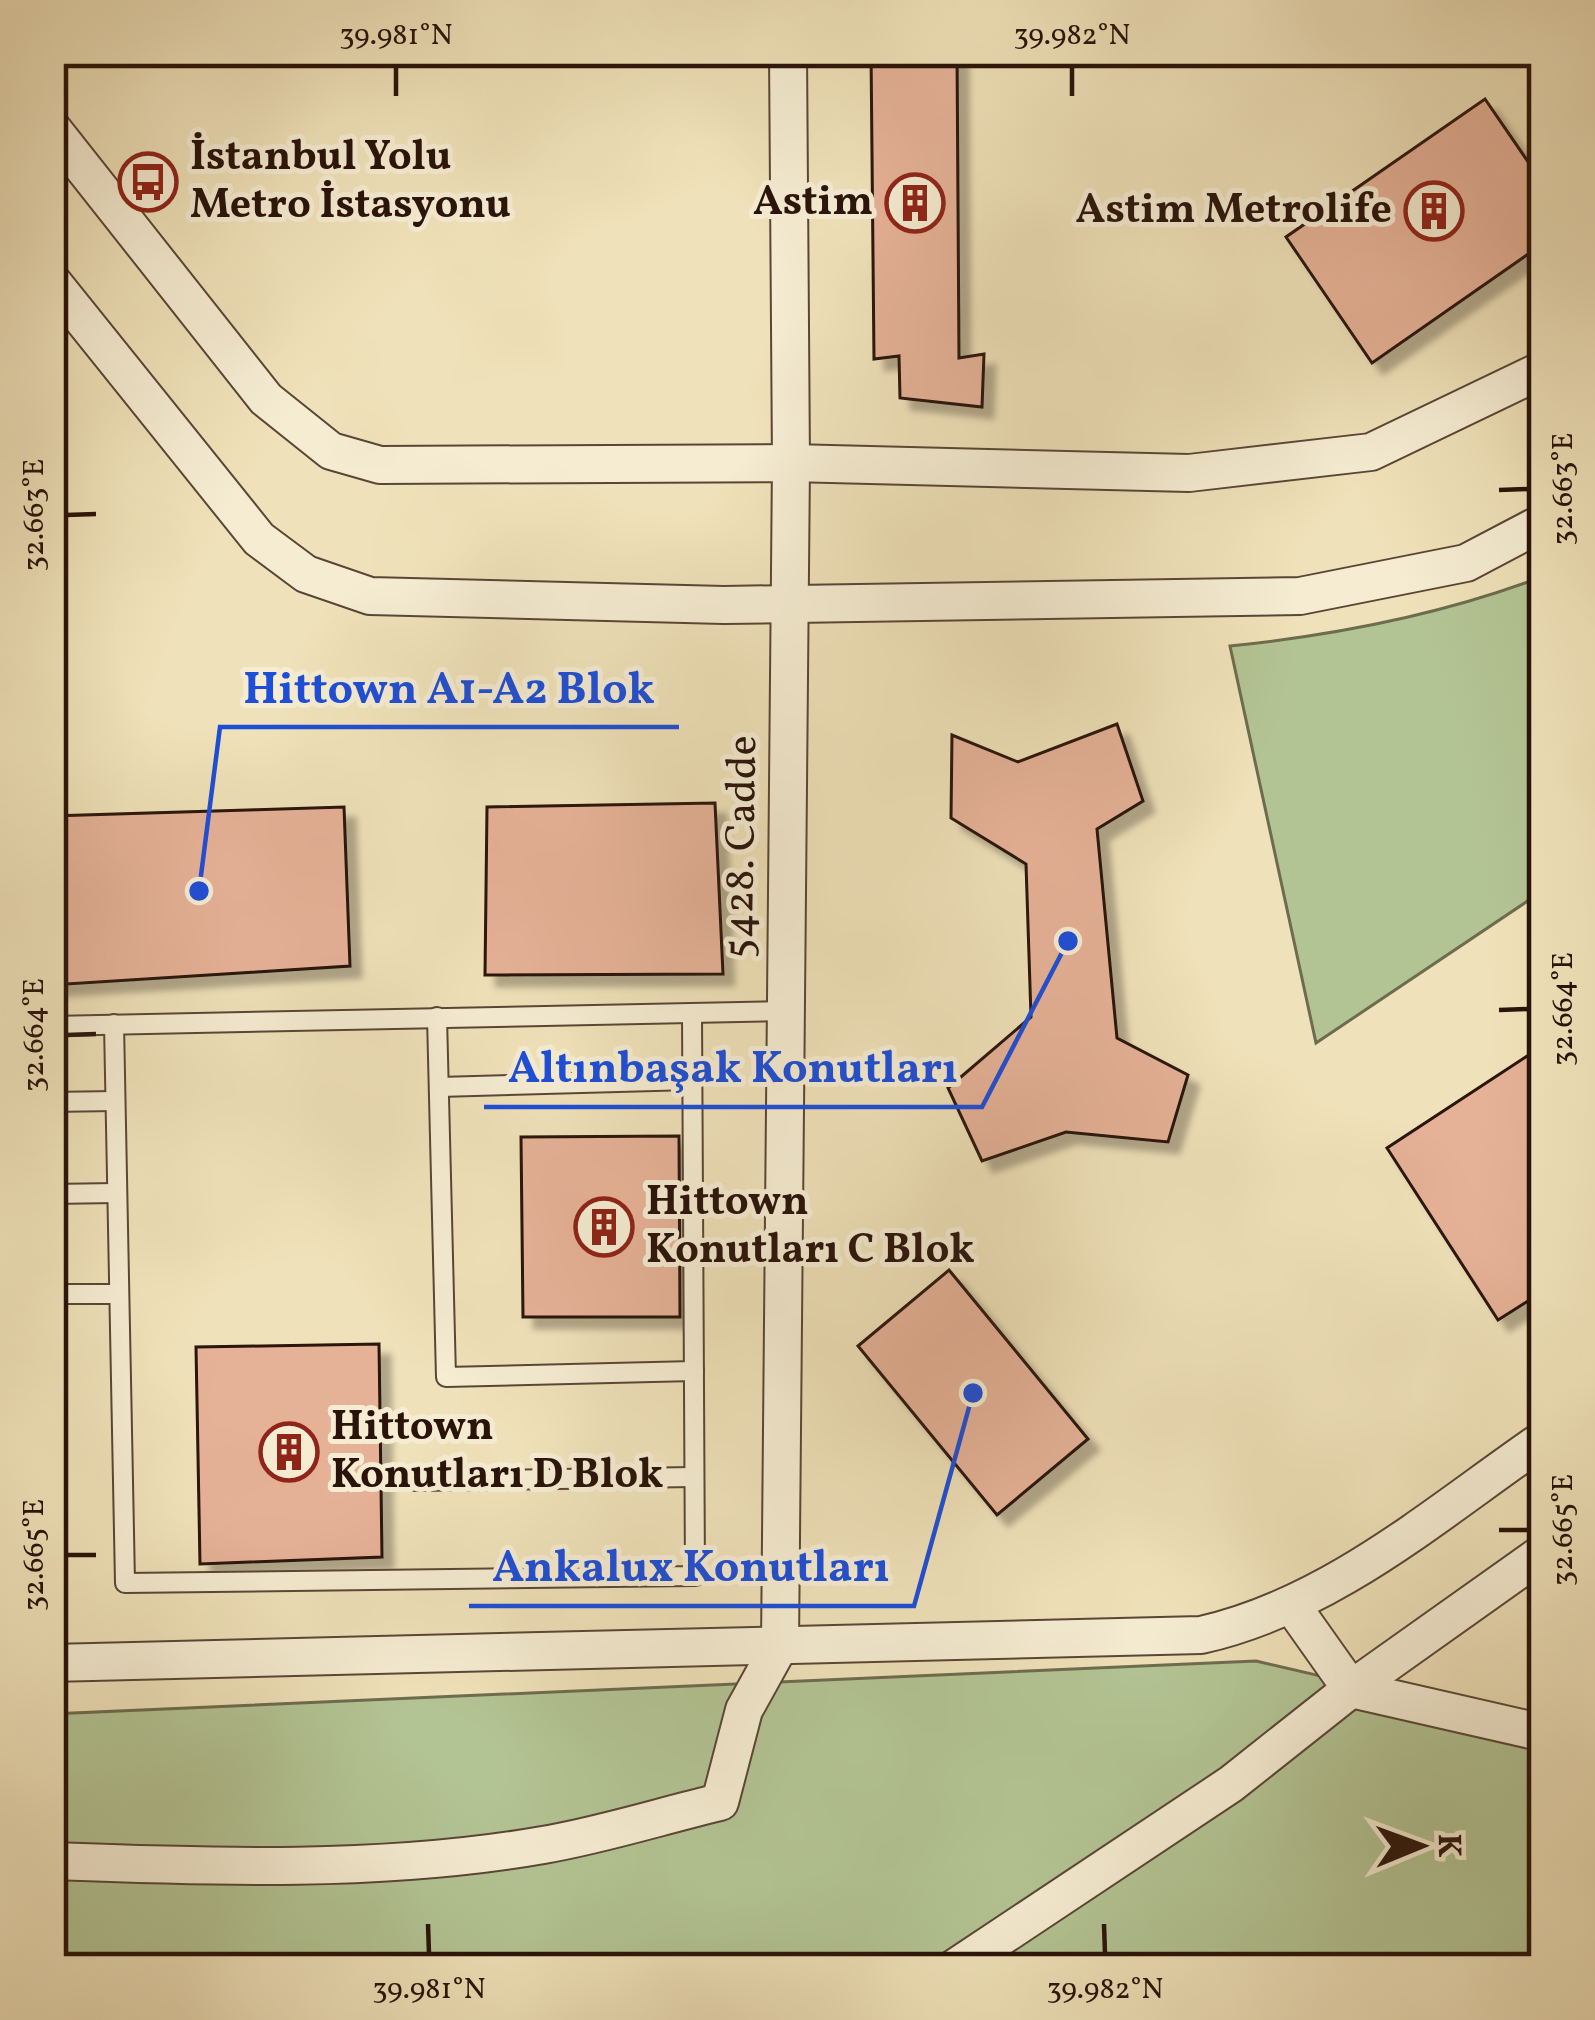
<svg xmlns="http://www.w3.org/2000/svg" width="1595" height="2020" viewBox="0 0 1595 2020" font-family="Vollkorn,serif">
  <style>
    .green { fill: #b3c494; stroke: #6e6c4f; stroke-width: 3 }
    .building { fill: #e5b197; stroke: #29130a; stroke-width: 3; filter: url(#shadow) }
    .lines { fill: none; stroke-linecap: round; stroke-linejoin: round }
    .service-casing { stroke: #5a4636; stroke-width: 22 }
    .minor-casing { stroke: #5a4636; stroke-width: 40 }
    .service { stroke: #f5ecd2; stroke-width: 18 }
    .minor { stroke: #f5ecd2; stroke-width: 36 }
    .ticks { fill: none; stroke: #29130a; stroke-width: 4.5 }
    .labels { text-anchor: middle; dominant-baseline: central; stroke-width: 10; stroke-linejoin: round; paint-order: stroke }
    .poi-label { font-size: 42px; font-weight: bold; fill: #29130a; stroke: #f5ecd2; text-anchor: start }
    .street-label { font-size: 42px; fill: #29130a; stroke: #f5ecd2 }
    .leader { fill: none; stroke: #1d4ed8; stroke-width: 4.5 }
    .callout-dot { fill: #1d4ed8; stroke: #f5ecd2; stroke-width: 4.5 }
    .callout-label { font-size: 45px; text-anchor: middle; font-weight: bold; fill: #1d4ed8; stroke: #f5ecd2; stroke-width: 10; stroke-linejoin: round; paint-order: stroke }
    .neatline { fill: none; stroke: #29130a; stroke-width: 4.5 }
    .ticks-label { font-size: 30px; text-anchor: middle; fill: #29130a }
  </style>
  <defs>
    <filter id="shadow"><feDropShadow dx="11" dy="11" stdDeviation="3" flood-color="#0004"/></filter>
  </defs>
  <rect width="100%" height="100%" fill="#efe1b9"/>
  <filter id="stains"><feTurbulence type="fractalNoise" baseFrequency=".00167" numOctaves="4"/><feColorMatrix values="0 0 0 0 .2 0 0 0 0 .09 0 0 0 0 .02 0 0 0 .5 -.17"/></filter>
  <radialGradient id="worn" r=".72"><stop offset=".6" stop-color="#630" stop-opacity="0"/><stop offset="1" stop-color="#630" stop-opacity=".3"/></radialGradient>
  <g class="green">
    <path d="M1544 576V890L1316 1043 1230 646C1338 635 1442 615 1544 576Z"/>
    <polygon points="1256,1661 1544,1728 1544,1969 51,1969 51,1714"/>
  </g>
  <g class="building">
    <polygon points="871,51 957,51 959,358 984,354 982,407 900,398 899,356 874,359"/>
    <polygon points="1485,99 1544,185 1544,243 1372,363 1286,237"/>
    <polygon points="1117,724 1143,801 1097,829 1117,1038 1188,1075 1168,1142 1066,1132 982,1161 948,1088 1031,1017 1026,864 951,818 952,735 1018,762"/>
    <polygon points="715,803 723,974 485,975 487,807"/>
    <polygon points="344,807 350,966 51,985 51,816"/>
    <polygon points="1544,1045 1544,1291 1498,1320 1387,1148"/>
    <polygon points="679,1136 680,1317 523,1317 521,1137"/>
    <polygon points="949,1270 1088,1439 997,1515 858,1346"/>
    <polygon points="379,1344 382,1557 200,1564 196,1347"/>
  </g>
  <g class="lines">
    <defs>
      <g id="service">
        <polyline points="437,1017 446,1377 694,1371"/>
        <polyline points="114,1024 125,1583 695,1576 692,1013"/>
        <polyline points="51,1026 786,1011"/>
        <polyline points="439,1087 692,1080"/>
        <polyline points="51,1102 115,1101"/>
        <polyline points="51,1194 116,1193"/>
        <polyline points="51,1294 119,1294"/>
        <polyline points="415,1481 694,1477"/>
      </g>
      <g id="minor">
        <polyline points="51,127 266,399 331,451 380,465 791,463 1189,473 1371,452 1544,369"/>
        <polyline points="51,280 259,539 306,574 370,596 724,605 1300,596 1466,563 1544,522"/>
        <polyline points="1293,1607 1351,1689 1544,1733"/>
        <path d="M51 1663 1201 1635C1331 1606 1436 1513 1544 1439"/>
        <path d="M51 1861C212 1867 384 1873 543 1845 602 1835 661 1816 720 1802L744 1710 780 1645 791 463 788 51"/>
        <polyline points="953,1969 1231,1784 1351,1689 1544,1552"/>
      </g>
    </defs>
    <use href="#service" class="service-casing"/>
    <use href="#minor" class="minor-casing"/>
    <use href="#service" class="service"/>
    <use href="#minor" class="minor"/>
  </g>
  <path class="ticks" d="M396 66V96M1072 66V96M1499 490 1529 489M66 515 96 514M1499 1010 1529 1009M66 1035 96 1034M1499 1530H1529M66 1555H96M428 1924 429 1954M1104 1924 1105 1954"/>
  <defs>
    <symbol id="bus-ring" viewBox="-11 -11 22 22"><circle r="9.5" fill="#f5ecd2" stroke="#8f2418" stroke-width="1.5"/><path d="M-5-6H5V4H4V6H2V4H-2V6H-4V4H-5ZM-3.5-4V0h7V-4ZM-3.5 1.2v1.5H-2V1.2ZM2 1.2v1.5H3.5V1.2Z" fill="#8f2418"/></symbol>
    <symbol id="building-ring" viewBox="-11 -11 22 22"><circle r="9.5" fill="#f5ecd2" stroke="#8f2418" stroke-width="1.5"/><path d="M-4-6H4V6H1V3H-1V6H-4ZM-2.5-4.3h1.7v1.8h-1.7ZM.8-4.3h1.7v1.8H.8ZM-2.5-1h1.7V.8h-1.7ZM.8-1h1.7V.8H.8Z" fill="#8f2418"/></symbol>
  </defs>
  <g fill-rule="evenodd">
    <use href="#bus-ring" x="115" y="149" width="66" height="66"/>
    <use href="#building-ring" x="882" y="170" width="66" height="66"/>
    <use href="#building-ring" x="1401" y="178" width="66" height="66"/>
    <use href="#building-ring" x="571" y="1194" width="66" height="66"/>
    <use href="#building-ring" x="256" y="1419" width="66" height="66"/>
  </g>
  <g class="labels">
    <g class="poi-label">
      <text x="190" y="158">İstanbul Yolu<tspan x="190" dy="48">Metro İstasyonu</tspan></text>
      <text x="873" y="203" text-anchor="end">Astim</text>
      <text x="1392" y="211" text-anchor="end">Astim Metrolife</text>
      <text x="646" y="1203">Hittown<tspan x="646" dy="48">Konutları C Blok</tspan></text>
      <text x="331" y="1428">Hittown<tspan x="331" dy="48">Konutları D Blok</tspan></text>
    </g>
    <g class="street-label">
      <text transform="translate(743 847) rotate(-89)">5428. Cadde</text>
    </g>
  </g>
  <path class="leader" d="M199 891L220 727H679M1068 941L982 1107H484M973 1393L914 1606H469"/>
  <g class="callout-dot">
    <circle cx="199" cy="891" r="12"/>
    <circle cx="1068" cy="941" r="12"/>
    <circle cx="973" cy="1393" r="12"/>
  </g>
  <g class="callout-label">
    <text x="449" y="703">Hittown A1-A2 Blok</text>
    <text x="733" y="1082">Altınbaşak Konutları</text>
    <text x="691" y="1581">Ankalux Konutları</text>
  </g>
  <rect width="1595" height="2020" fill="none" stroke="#efe1b9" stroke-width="132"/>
  <g transform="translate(1421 1846) rotate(89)" stroke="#f5ecd2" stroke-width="9" paint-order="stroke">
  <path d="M0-9L21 45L0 30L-21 45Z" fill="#29130a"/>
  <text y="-18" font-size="33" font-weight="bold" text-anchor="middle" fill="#29130a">K</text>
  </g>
  <rect x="66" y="66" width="1463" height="1888" class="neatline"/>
  <g class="ticks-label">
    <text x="396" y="44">39.981°N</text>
    <text x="1072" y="44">39.982°N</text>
    <text transform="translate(1562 489) rotate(-90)" y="10">32.663°E</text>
    <text transform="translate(33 515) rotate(-90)" y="10">32.663°E</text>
    <text transform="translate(1562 1009) rotate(-90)" y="10">32.664°E</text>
    <text transform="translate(33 1035) rotate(-90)" y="10">32.664°E</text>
    <text transform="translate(1562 1530) rotate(-90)" y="10">32.665°E</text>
    <text transform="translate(33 1555) rotate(-90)" y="10">32.665°E</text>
    <text x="429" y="1998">39.981°N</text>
    <text x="1105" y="1998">39.982°N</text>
  </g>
  <rect width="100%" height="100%" filter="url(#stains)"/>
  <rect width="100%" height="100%" fill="url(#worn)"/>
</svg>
